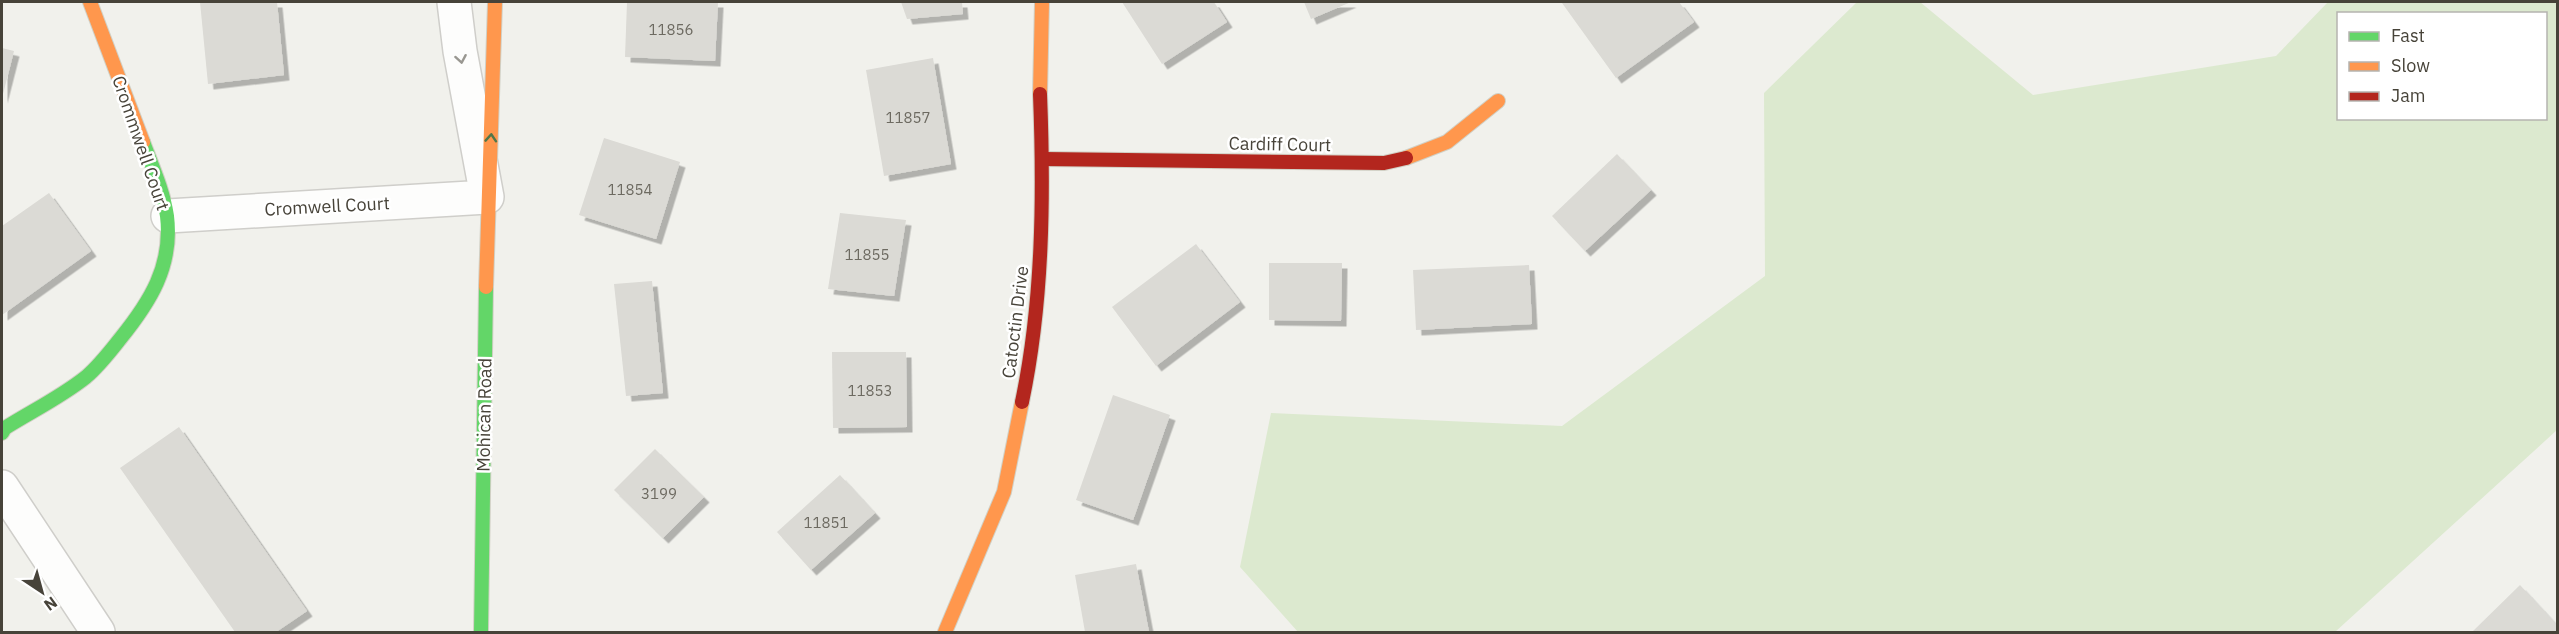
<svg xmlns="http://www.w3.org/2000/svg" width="2559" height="634" viewBox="0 0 2559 634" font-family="'IBM Plex Sans',sans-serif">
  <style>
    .green { fill: #dce9cf; fill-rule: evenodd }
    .building { fill: #dbdad5; filter: url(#shadow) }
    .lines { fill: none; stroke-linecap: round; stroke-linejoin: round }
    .street-casing { stroke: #cfceca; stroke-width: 36 }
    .fast-casing { stroke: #d1d0c5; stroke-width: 16 }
    .slow-casing { stroke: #d1d0c5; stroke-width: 16 }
    .jam-casing { stroke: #d1d0c5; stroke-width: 16 }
    .street { stroke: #fdfdfc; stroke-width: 33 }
    .fast { stroke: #63d668; stroke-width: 14 }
    .slow { stroke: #ff974d; stroke-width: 14 }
    .jam { stroke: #b3261e; stroke-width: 14 }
    .oneway { stroke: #999791 }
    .oneway2 { stroke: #517649 }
    .labels { text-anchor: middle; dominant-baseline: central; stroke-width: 5; stroke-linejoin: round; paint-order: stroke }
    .number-label { font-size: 15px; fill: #6d6a61 }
    .street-label { font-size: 18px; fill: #474339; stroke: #fff }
  </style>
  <defs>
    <filter id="shadow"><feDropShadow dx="5.5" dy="5.5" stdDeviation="0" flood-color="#0004"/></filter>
  </defs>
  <rect width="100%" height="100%" fill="#f1f1ec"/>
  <path class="green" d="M1857 2H1920L2033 95 2276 56 2328 2H2557V430L2335 632H1298L1240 567 1271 413 1562 426 1765 276 1764 93ZM2338 14H2546V118H2338Z"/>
  <g class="building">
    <polygon points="200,2 277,2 284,75 208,84"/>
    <polygon points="627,2 718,2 715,61 625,57"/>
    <polygon points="901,2 962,2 963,14 907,19"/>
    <polygon points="1122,2 1214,2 1227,22 1162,64"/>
    <polygon points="1304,2 1351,2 1311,19"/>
    <polygon points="1564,2 1679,2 1694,22 1616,78 1562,3"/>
    <polygon points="2,48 14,51 2,98"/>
    <polygon points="933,58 951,164 884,176 866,70"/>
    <polygon points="604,138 680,162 656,239 579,215"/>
    <polygon points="1617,154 1651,190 1585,251 1552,216"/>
    <polygon points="49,193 91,251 2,315 2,226"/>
    <polygon points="840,213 906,220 894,296 828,289"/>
    <polygon points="1196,244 1240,302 1156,366 1112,307"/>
    <polygon points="1269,263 1342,263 1341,321 1269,320"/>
    <polygon points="1529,265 1532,324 1416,330 1413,270"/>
    <polygon points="652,281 663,393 626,396 614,284"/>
    <polygon points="832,352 906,352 907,427 833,428"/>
    <polygon points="1113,395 1170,415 1133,520 1076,500"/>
    <polygon points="179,427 307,611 276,632 235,632 120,468"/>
    <polygon points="655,449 704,497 663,538 614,490"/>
    <polygon points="840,475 875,513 811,570 777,532"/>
    <polygon points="1136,564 1149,632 1085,632 1075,575"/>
    <polygon points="2520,585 2558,626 2558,632 2472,632"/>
  </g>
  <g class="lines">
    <defs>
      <g id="street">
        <polyline points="168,216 487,197 460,51 454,2"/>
        <polyline points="2,487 98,632"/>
      </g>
      <g id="fast">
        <path d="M2 433 5 428C32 411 61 397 86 377 99 366 109 353 120 339 150 302 173 266 167 216 163 190 152 166 143 142"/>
        <polyline points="481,632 486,287"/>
      </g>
      <g id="slow">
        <polyline points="90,2 143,142"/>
        <polyline points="1040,94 1042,2"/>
        <polyline points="1406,158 1447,142 1498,101"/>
        <polyline points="486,287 495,2"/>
        <polyline points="945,632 1004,492 1022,402"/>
      </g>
      <g id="jam">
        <polyline points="1043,159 1384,163 1406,158"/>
        <path d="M1022 402C1043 302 1044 196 1040 94"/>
      </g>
    </defs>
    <use href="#street" class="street-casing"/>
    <use href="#fast" class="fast-casing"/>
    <use href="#slow" class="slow-casing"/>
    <use href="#jam" class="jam-casing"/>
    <use href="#street" class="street"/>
    <use href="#fast" class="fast"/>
    <use href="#slow" class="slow"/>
    <use href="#jam" class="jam"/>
  </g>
  <defs><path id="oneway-chevron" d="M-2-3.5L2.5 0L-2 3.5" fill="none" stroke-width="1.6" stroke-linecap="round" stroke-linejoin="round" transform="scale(1.5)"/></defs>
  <use class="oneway" href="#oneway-chevron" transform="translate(461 59) rotate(80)"/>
  <use class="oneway2" href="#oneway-chevron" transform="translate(491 138) rotate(-86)"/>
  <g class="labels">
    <g class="number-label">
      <text x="671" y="29">11856</text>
      <text x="908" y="117">11857</text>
      <text x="630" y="189">11854</text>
      <text x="867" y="254">11855</text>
      <text x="870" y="390">11853</text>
      <text x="659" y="493">3199</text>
      <text x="826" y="522">11851</text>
    </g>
    <g class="street-label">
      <text transform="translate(141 143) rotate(71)">Crommwell Court</text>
      <text transform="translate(1280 144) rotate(1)">Cardiff Court</text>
      <text transform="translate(327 206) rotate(-3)">Cromwell Court</text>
      <text transform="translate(1015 322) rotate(-83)">Catoctin Drive</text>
      <text transform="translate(484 415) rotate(-89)">Mohican Road</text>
    </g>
  </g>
  <rect width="2559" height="634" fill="none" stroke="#474339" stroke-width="6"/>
  <rect x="2337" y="12" width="210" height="108" fill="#ffffff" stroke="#b5b4b0" stroke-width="1.5"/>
  <rect x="2349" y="32" width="30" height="9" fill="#63d668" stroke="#b5b4b0" stroke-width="1.5"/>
  <text x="2391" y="42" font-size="18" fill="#474339">Fast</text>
  <rect x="2349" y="62" width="30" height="9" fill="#ff974d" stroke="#b5b4b0" stroke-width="1.5"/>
  <text x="2391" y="72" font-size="18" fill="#474339">Slow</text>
  <rect x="2349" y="92" width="30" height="9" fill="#b3261e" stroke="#b5b4b0" stroke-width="1.5"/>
  <text x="2391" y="102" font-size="18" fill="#474339">Jam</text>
  <g transform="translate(42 592) rotate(144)" stroke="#ffffff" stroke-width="4.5" paint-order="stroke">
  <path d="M0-4.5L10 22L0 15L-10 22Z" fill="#474339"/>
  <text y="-9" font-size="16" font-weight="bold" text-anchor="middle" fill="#474339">N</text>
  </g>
</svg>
